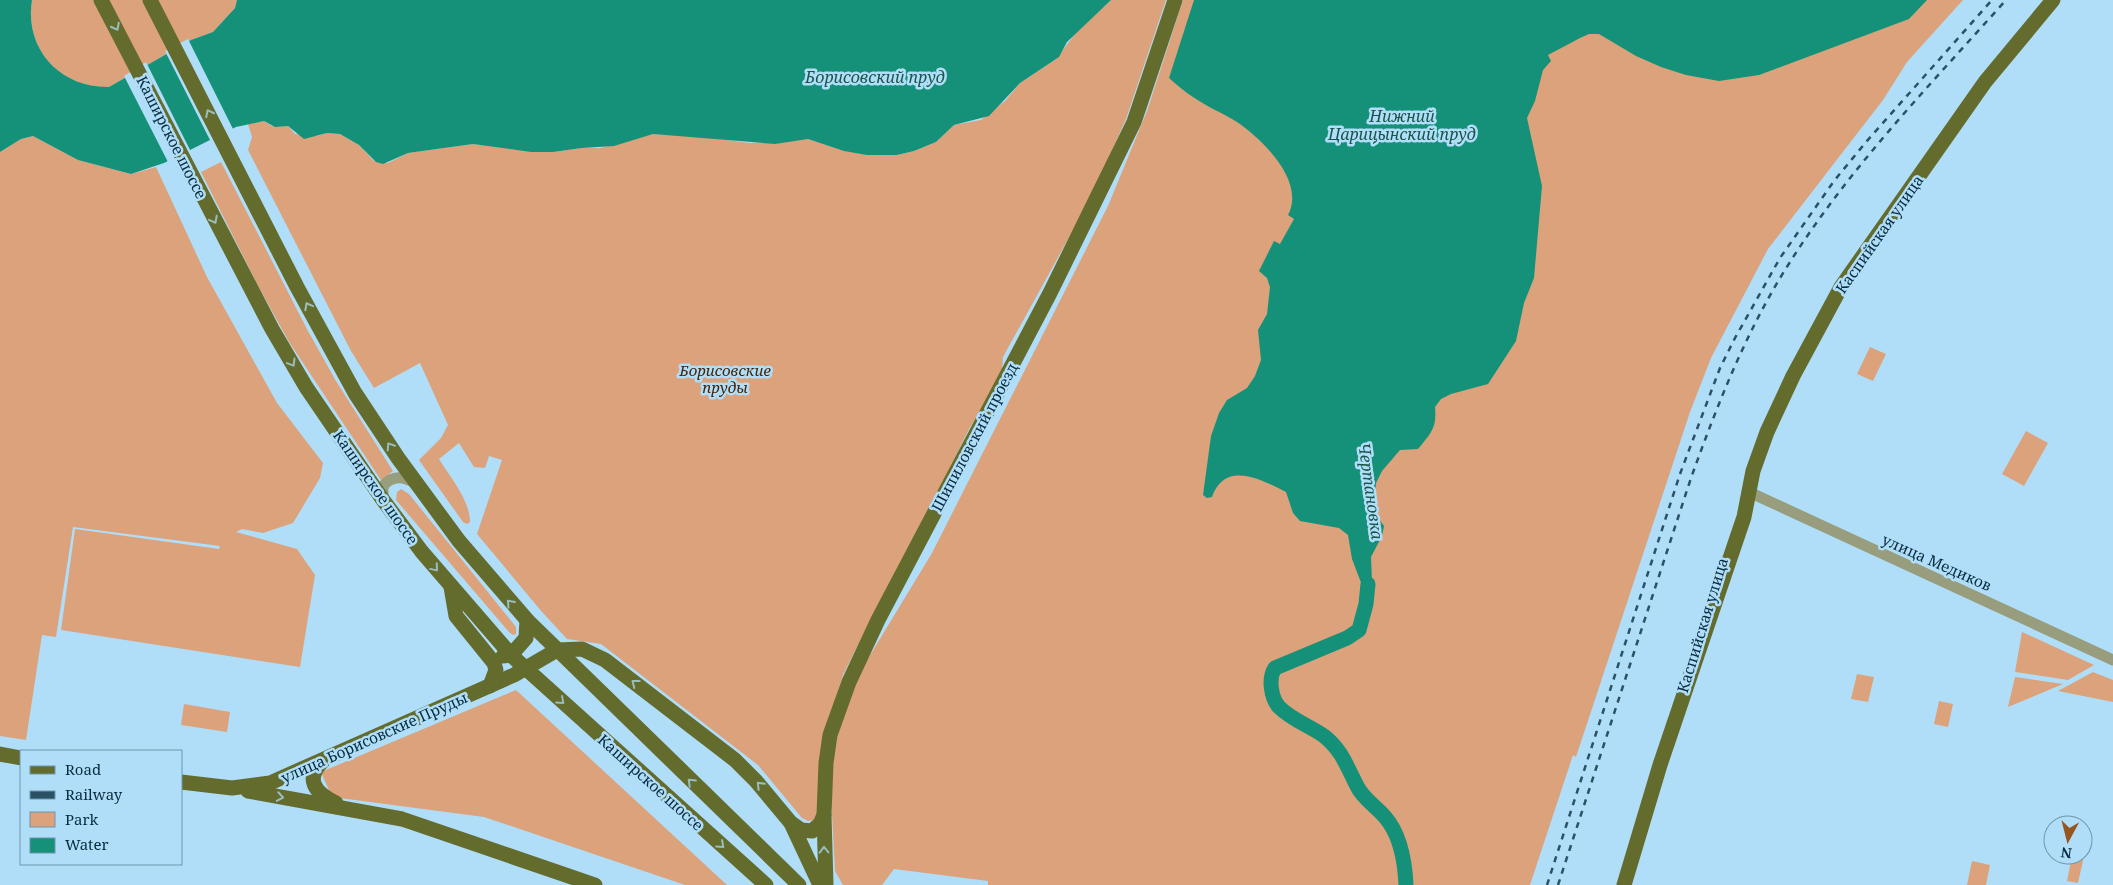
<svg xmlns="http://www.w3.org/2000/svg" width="2113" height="885" viewBox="0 0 2113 885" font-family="'Noto Serif',serif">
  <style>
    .green { fill: #dba27b }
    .water { fill: #169179 }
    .pier { fill: #b0def9 }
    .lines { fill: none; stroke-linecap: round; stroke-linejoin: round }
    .river { stroke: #169179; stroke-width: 15 }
    .minor { stroke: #979d7d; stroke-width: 11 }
    .major { stroke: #646c2d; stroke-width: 15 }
    .rail { stroke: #2b5164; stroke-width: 2.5; stroke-dasharray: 6 6; stroke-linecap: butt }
    .oneway { stroke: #99bcbc }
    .labels { text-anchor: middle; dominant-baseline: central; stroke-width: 5; stroke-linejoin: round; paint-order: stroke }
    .street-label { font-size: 15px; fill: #082b3d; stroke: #b0def9 }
    .park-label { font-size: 15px; font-style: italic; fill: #462307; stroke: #b0def9 }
    .water-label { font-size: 16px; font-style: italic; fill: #195548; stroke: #b0def9 }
  </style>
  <rect width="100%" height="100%" fill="#b0def9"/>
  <g class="green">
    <path d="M32 0H237L235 8 213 32 191 40 109 87C60 88 24 49 32 0Z"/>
    <path d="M1111 0H1166L1126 119 1089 201 1003 357 1002 370 997 384 969 429 867 636 862 637 843 675 824 737 817 814 814 820 808 821 802 818 758 765 601 644 567 639 542 612 477 534 502 460 489 456 485 468 474 467 459 443 439 459C450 477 470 500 470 522L467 524 463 522 419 460 441 438 448 425 420 363 374 388 351 351 248 150 252 137 248 124 264 121 272 126H288L295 134 317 136 327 133 340 134 359 145 374 161 388 163 408 153 473 144 553 152 582 148H600L653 134 687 135 750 143 808 139 845 151 897 155 914 151 936 142 954 125 981 120 1005 101 1020 83 1056 59 1078 30Z"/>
    <polygon points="1183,0 1963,0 1907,62 1883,100 1768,249 1711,358 1690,412 1576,757 1573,755 1530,885 988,885 988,881 894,869 882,885 843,885 835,871 830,776 836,737 855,680 932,553 1108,206 1147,111"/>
    <polygon points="33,136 78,160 131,174 156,167 207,277 277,403 323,463 320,478 293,523 263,533 242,529 236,532 297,549 315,575 300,667 61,630 75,529 219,549 220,546 73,527 56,637 42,635 26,740 0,736 0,152 21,139"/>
    <polygon points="221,162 308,331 336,381 393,471 381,480 289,342 257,284 201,172"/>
    <polygon points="1870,347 1886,354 1873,381 1857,374"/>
    <polygon points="2026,431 2048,443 2024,486 2002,474"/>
    <polygon points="401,489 409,494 516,627 516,634 513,635 509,632 396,500 397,492"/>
    <polygon points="2022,632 2094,665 2068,680 2015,672"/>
    <polygon points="2093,672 2113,680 2113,702 2058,691"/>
    <polygon points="1857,674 1874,677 1868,702 1851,699"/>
    <polygon points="2015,677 2063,684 2008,707"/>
    <polygon points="516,690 727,885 685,885 484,817 332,797 321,772"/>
    <polygon points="1939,701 1953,704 1948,727 1934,724"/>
    <polygon points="184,704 230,712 227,732 181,725"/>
    <polygon points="2083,847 2086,847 2078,883 2067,881 2072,855 2083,855"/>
    <polygon points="1972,861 1990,865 1986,885 1967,885"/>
  </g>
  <g class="water">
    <path d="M0 0H32C24 49 60 88 109 87L191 40 213 32 235 8 237 0H1111L1067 42 1059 57 1020 83 989 116 954 125 936 142 914 151 897 155H867L844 151 808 139 775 144 653 134 614 146 582 148 553 152H531L473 144 408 153 383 164 376 162 359 145 340 134 327 133 304 139 288 126 275 127 264 121 236 127 164 163 131 174 78 160 33 136 21 139 0 152Z"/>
    <path d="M1194 0H1927L1909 19 1759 75 1719 81 1686 75 1661 67 1636 56 1599 34H1589L1580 38 1548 55 1551 61 1543 70 1535 101 1527 118 1542 186 1534 278 1524 303 1516 341 1488 384 1451 394 1441 399 1435 407C1437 428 1431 433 1418 449L1400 450 1382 471 1376 483 1373 511 1384 526 1382 536 1371 557 1372 581 1366 604 1365 593 1352 559 1348 535 1339 528 1300 521 1293 513 1286 492C1261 479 1225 460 1212 497L1207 498 1203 495 1211 436 1219 413 1227 400 1247 388 1255 376 1261 360 1258 330 1267 314 1270 287 1267 278 1259 271 1274 241 1280 244 1294 219 1288 215C1306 181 1262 139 1237 122 1223 113 1207 107 1193 97 1185 92 1177 85 1169 78Z"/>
  </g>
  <g class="pier">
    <polygon points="188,39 234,131 211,142 165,51"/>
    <polygon points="146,62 191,152 169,164 124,76"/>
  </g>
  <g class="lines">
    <path class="river" d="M1368 584 1366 604 1359 630 1347 638 1275 668C1268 678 1271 698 1279 707 1292 720 1310 726 1324 736 1342 750 1347 767 1357 786 1363 799 1376 806 1385 817 1400 834 1405 863 1406 885"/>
    <g class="minor">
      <polyline points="1749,492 2113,660"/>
      <path d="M383 500V486C393 474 404 477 416 483"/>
    </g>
    <g class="major">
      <polyline points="101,0 272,329 306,387 383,500 422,552 511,655 766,885"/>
      <polyline points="150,0 297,287 355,393 398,458 459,541 527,620 799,885"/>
      <polyline points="451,587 456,616 494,663 496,670 490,686"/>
      <polyline points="503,656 511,655 526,638 527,620"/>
      <polyline points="0,754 21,758"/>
      <path d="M323 761C304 779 315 793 336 803"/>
      <polyline points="181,782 232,788 270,783 514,675 557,650 582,649 605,660 735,760 756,781 791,823 820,885"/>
      <polyline points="248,791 402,819 595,885"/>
      <polyline points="791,823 801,830 812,831 820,824 824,815"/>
      <polyline points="826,885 824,815 826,763 830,735 849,682 878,620 1050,293 1134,122 1175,0"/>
      <polyline points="1624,885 1660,765 1744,517 1753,471 1767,432 1793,376 1841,287 1985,82 2053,0"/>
    </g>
    <g class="rail">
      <polyline points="1547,885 1680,474 1720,368 1735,338 1780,258 1834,181 1866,142 1992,0"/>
      <path d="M1558 885 1691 478C1718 403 1747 329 1790 262 1851 166 1931 84 2006 0"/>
    </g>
  </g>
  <defs><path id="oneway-chevron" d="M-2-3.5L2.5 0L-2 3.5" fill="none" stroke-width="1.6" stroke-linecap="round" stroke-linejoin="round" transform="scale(1.25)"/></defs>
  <g class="oneway">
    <use href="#oneway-chevron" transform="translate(116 27) rotate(63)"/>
    <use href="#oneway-chevron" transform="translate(209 113) rotate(-117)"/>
    <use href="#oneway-chevron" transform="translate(214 220) rotate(62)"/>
    <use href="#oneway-chevron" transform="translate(308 306) rotate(-118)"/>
    <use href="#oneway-chevron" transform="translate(292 363) rotate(59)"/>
    <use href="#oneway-chevron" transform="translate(390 446) rotate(-123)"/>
    <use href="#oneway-chevron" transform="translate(435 568) rotate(50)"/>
    <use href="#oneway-chevron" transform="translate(510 603) rotate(-132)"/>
    <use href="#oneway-chevron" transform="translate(635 683) rotate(-142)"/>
    <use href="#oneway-chevron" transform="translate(561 701) rotate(42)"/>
    <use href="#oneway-chevron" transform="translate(691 782) rotate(-136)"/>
    <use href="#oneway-chevron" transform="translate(760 785) rotate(-134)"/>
    <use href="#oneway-chevron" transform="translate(280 797) rotate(10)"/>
    <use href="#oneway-chevron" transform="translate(721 845) rotate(42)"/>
    <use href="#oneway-chevron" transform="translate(824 850) rotate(-91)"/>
  </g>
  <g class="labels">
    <g class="street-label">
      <text transform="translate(172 137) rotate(63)">Каширское шоссе</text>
      <text transform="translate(1879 234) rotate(-55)">Каспийская улица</text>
      <text transform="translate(974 437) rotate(-62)">Шипиловский проезд</text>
      <text transform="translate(376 487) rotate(55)">Каширское шоссе</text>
      <text transform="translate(1937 562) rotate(24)">улица Медиков</text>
      <text transform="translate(1702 625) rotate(-73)">Каспийская улица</text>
      <text transform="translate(374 737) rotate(-24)">улица Борисовские Пруды</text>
      <text transform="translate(651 782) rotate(42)">Каширское шоссе</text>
    </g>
    <g class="park-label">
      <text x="725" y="370">Борисовские<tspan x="725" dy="17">пруды</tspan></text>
    </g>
    <g class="water-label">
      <text x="875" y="77">Борисовский пруд</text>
      <text x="1402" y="116">Нижний<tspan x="1402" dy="18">Царицынский пруд</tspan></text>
      <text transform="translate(1371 491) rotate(82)">Чертановка</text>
    </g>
  </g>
  <rect x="20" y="750" width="162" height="115" fill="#b0def9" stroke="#6d96ae"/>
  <rect x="30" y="766" width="25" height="8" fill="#646c2d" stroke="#6d96ae"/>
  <text x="65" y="775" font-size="15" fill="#082b3d">Road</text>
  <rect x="30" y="791" width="25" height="8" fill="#2b5164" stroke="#6d96ae"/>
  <text x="65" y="800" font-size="15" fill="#082b3d">Railway</text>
  <rect x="30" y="812" width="25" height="15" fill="#dba27b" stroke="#6d96ae"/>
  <text x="65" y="825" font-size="15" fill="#082b3d">Park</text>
  <rect x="30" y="838" width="25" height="15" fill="#169179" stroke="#6d96ae"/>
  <text x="65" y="850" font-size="15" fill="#082b3d">Water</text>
  <g transform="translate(2068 840) rotate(187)"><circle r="24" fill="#b0def9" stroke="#6d96ae"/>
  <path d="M0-4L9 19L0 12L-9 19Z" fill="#965521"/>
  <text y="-8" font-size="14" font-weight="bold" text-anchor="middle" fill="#082b3d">N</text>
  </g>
</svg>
